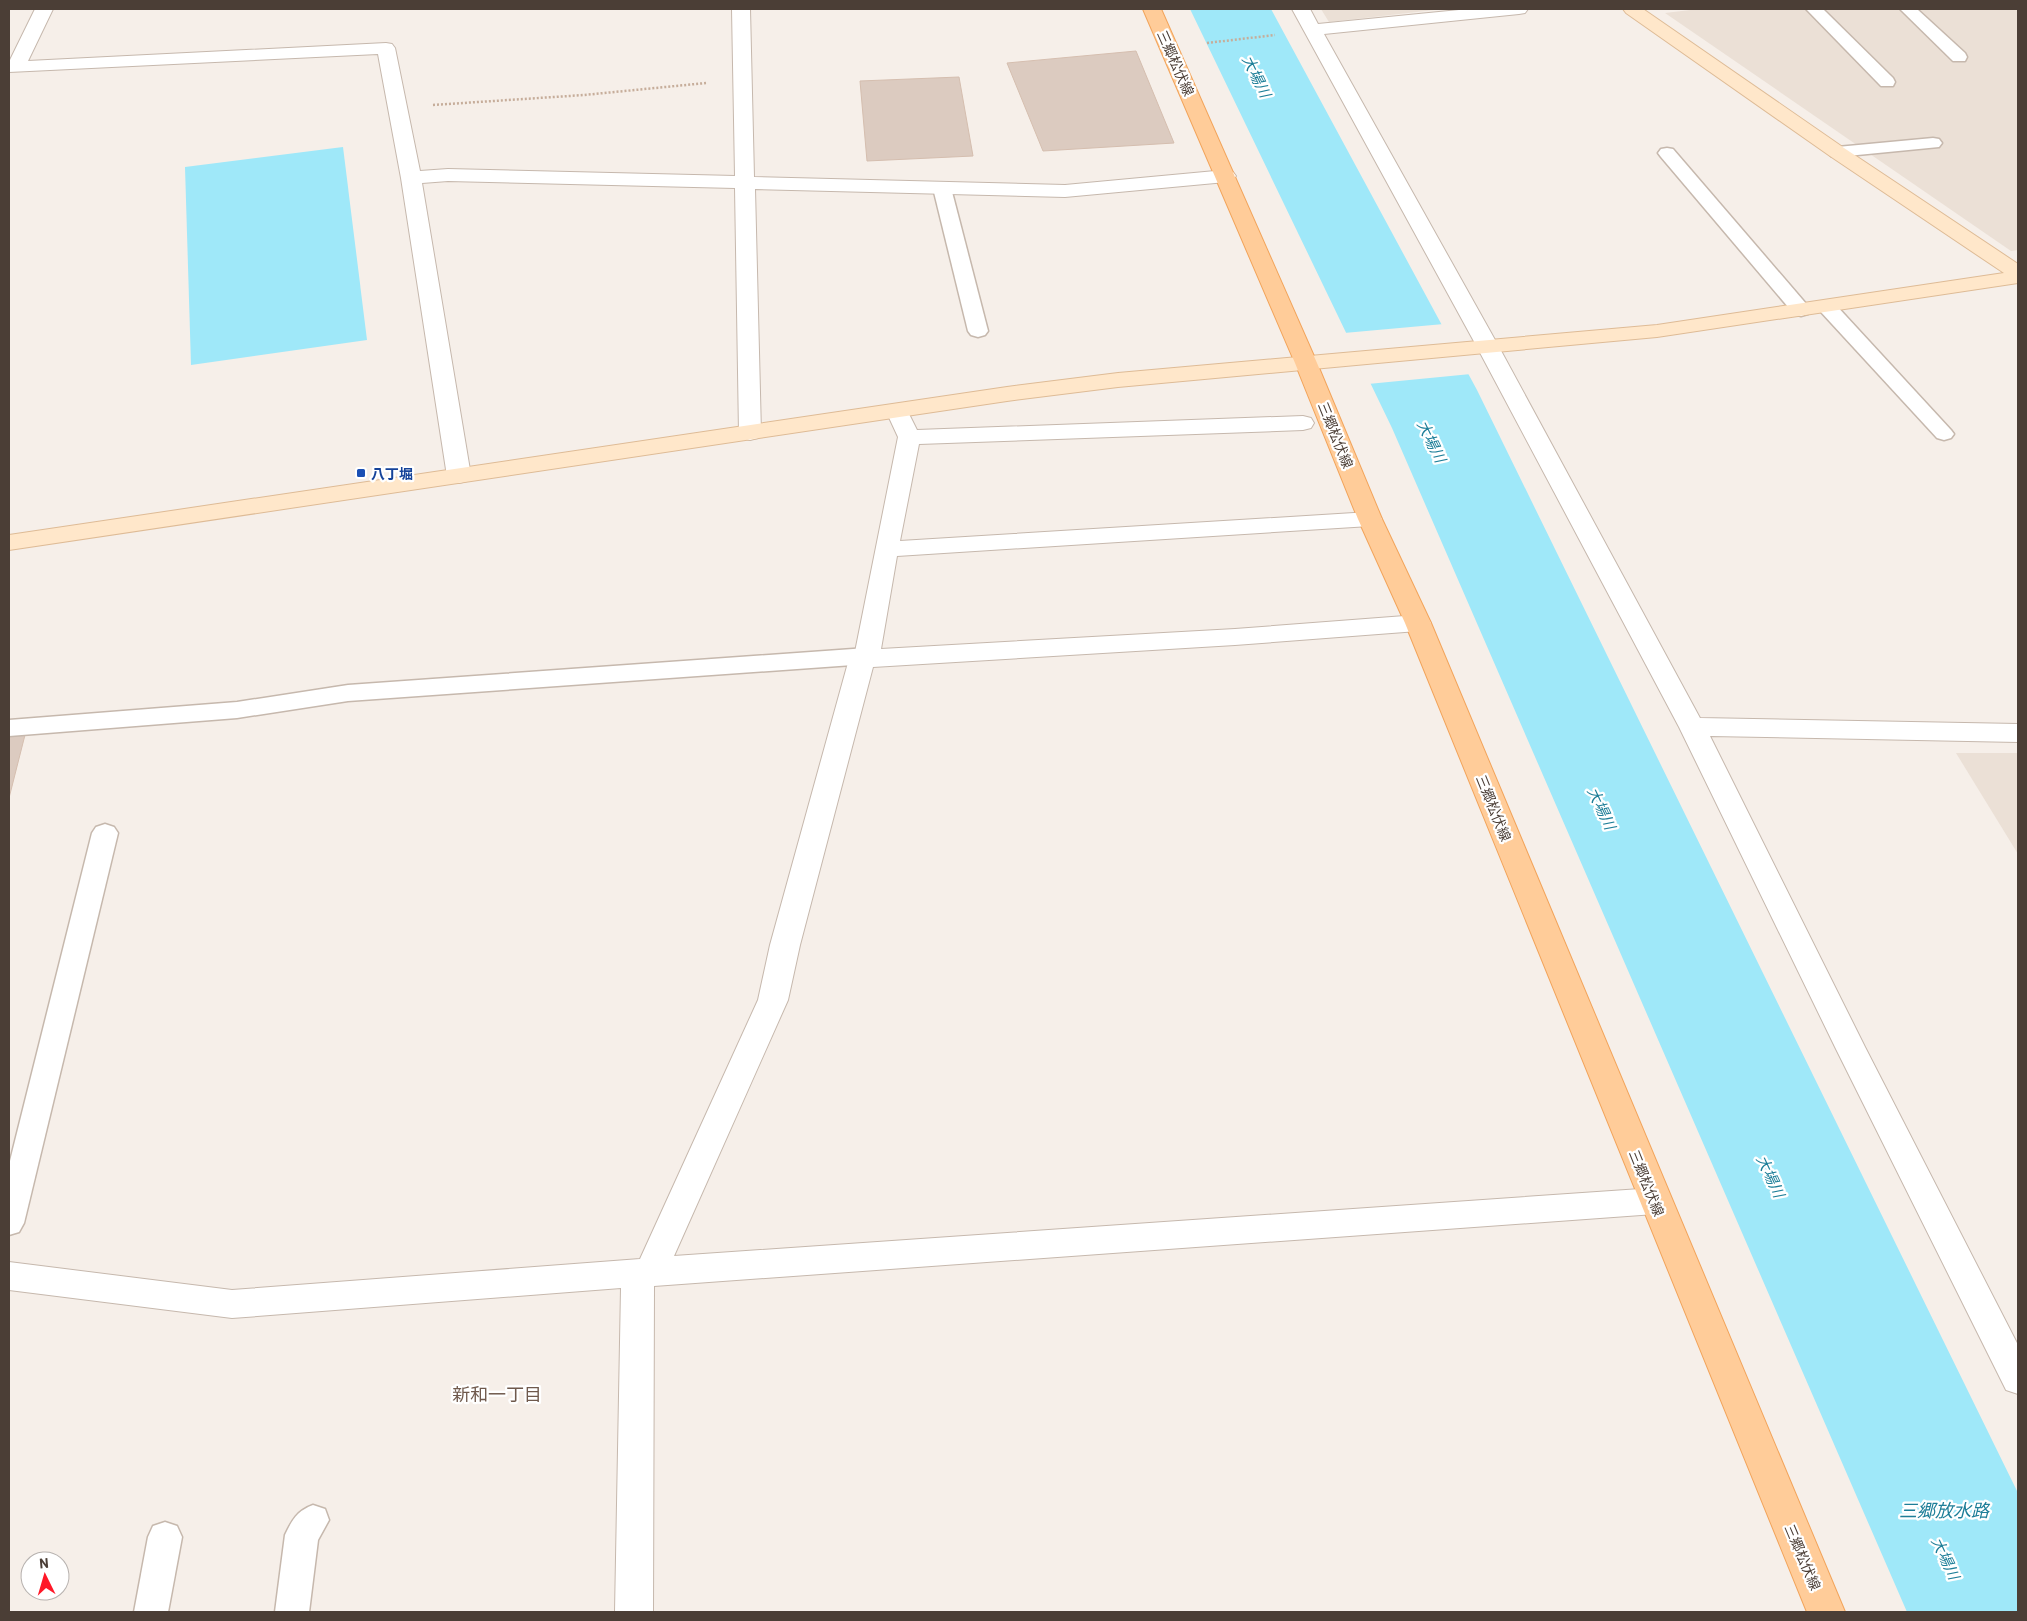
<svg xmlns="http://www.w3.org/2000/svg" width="2027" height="1621" viewBox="0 0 2027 1621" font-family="Barlow,'Noto Sans JP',sans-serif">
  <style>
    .residential { fill: #ebe0d6 }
    .water { fill: #9fe8f9 }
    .pier { fill: #f6efe9 }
    .building { fill: #dccbc0; stroke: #d5beaf }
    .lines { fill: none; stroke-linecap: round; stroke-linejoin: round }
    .lane-casing { stroke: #c6b8ad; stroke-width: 3 }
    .street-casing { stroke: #c6b8ad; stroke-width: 2 }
    .secondary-casing { stroke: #debb96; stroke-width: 2 }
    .primary-casing { stroke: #f2a45b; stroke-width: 2 }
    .path { stroke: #c6ad9a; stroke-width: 2.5; stroke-dasharray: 2 2; stroke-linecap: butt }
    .lane { fill: #fff; fill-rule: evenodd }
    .street { fill: #fff; fill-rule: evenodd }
    .secondary { fill: #ffe7ca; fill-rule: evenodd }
    .primary { fill: #fc9; fill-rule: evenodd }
    .transit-dot { fill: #1a4fb4; stroke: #fff; stroke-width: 2 }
    .labels { text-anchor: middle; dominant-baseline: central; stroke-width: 4.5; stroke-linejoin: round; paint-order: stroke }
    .street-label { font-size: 14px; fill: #4b3e36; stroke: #fff }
    .transit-label { font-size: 14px; font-weight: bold; fill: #164399; stroke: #fff; text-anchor: start }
    .water-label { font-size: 15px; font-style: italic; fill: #1d7e98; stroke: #fff }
    .near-neighbourhood-label { font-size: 18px; fill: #6f594c; stroke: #fff }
    .near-water-label { font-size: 18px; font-style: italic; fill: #1d7e98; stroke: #fff }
  </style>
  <rect width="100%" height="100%" fill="#f6efe9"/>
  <g class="residential">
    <polygon points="1321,9 1443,9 1329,22"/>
    <polygon points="1699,9 2018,9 2018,250 2011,251 1665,13"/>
    <polygon points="1956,753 2018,753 2018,854"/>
  </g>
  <g class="water">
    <polygon points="1190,9 1271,9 1477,390 2018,1493 2018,1612 1907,1612 1392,428"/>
    <polygon points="343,147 367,340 191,365 185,167"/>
  </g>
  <polygon class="pier" points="1444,324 1471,374 1368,384 1344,333"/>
  <g class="building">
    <polygon points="1136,51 1174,143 1043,151 1007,63"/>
    <polygon points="959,77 973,156 867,161 860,81"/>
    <polygon points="26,731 9,798 9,732"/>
  </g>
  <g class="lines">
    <defs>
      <g id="lane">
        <polygon points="1806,9 1823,9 1893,78 1895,82 1893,86 1881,86"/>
        <polygon points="1900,9 1917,9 1965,53 1967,57 1965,61 1953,61"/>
        <polygon points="1933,138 1939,139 1942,143 1939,147 1837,157 1831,156 1828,152 1831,148 1837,147"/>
        <polygon points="1667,148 1673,149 1808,306 1811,310 1808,314 1801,316 1794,314 1661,157 1658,153 1661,149"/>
        <polygon points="942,183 948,184 951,188 988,331 985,335 978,337 971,335 968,331 933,188 936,184"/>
        <polygon points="1827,301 1834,303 1951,430 1954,434 1951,438 1944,440 1937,438 1820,311 1817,307 1820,303"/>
        <polygon points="867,648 875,651 879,656 875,661 867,664 348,701 237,718 9,736 9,720 237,702 348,685"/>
        <polygon points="105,824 114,827 118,833 24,1223 19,1232 9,1235 9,1165 92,833 96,827"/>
        <path d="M313 1505 325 1509 329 1520 318 1540 309 1612H275L285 1535C292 1520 297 1511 313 1505Z"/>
        <polygon points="165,1522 177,1526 182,1537 168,1612 134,1612 148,1537 153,1526"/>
      </g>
      <g id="street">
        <polygon points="35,9 53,9 28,61 386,43 392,44 395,48 420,171 448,169 735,176 732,9 750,9 754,177 1065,185 1226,170 1233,172 1236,176 1233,180 1226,182 1065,197 755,189 761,433 758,438 750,440 742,438 739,433 735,188 448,181 422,183 471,476 467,481 459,483 451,481 447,476 401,178 378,54 9,72 9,62"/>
        <polygon points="1292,9 1310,9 1318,24 1469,9 1528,9 1525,13 1519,14 1324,34 1499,347 1700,718 2018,724 2018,742 1710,736 1865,1047 2018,1345 2018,1394 2006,1390 1835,1047 1679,727 1477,347"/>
        <polygon points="897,404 905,406 917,430 1303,416 1311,418 1314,423 1311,428 1303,430 919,444 900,541 1370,512 1378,514 1382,519 1378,524 1370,526 897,556 881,649 1235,629 1418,615 1427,617 1431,623 1427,629 1418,631 1235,645 873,667 800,945 788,1000 674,1256 1655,1188 1666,1192 1671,1201 1666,1210 1655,1214 654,1286 653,1612 615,1612 621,1288 232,1318 9,1290 9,1262 232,1290 640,1259 758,1000 770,945 849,659 855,652 898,437 886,411 889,406"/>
      </g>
      <polygon id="secondary" points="1623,9 1643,9 1844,148 2018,264 2018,283 1657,337 1118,387 1007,401 9,550 9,535 1007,387 1118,373 1657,325 2004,273 1830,156 1626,13"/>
      <polygon id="primary" points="1143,9 1161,9 1317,363 1382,519 1431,623 1845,1612 1807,1612 1405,623 1358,519 1295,363"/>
    </defs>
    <use href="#lane" class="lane-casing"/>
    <use href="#street" class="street-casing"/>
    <use href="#secondary" class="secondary-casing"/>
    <use href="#primary" class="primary-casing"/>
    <g class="path">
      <polyline points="1207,43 1275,35"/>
      <polyline points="433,105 584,95 706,83"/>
    </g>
    <use href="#lane" class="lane"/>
    <use href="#street" class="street"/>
    <use href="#secondary" class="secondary"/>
    <use href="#primary" class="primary"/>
  </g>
  <rect class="transit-dot" x="356" y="468" width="10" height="10" rx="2.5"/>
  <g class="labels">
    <g class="street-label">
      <text transform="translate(1176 63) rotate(66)">三郷松伏線</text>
      <text transform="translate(1336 435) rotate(68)">三郷松伏線</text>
      <text transform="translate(1494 808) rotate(68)">三郷松伏線</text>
      <text transform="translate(1647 1183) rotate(68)">三郷松伏線</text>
      <text transform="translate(1803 1557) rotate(67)">三郷松伏線</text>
    </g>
    <g class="transit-label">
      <text x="371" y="473">八丁堀</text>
    </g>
    <g class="water-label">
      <text transform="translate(1257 76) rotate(64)">大場川</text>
      <text transform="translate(1432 441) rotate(64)">大場川</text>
      <text transform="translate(1602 808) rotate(65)">大場川</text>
      <text transform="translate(1771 1176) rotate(65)">大場川</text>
      <text transform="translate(1946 1558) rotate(65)">大場川</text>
    </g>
    <g class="near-neighbourhood-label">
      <text x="497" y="1394">新和一丁目</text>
    </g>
    <g class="near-water-label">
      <text x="1944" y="1510">三郷放水路</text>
    </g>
  </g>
  <rect width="2027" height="1621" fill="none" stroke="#4b3e36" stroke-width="20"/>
  <g transform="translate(45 1576) rotate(355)"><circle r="24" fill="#ffffff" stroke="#b7b2af"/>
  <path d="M0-4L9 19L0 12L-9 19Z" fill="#ff1727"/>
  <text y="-8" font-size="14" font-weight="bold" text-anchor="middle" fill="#4b3e36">N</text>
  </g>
</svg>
